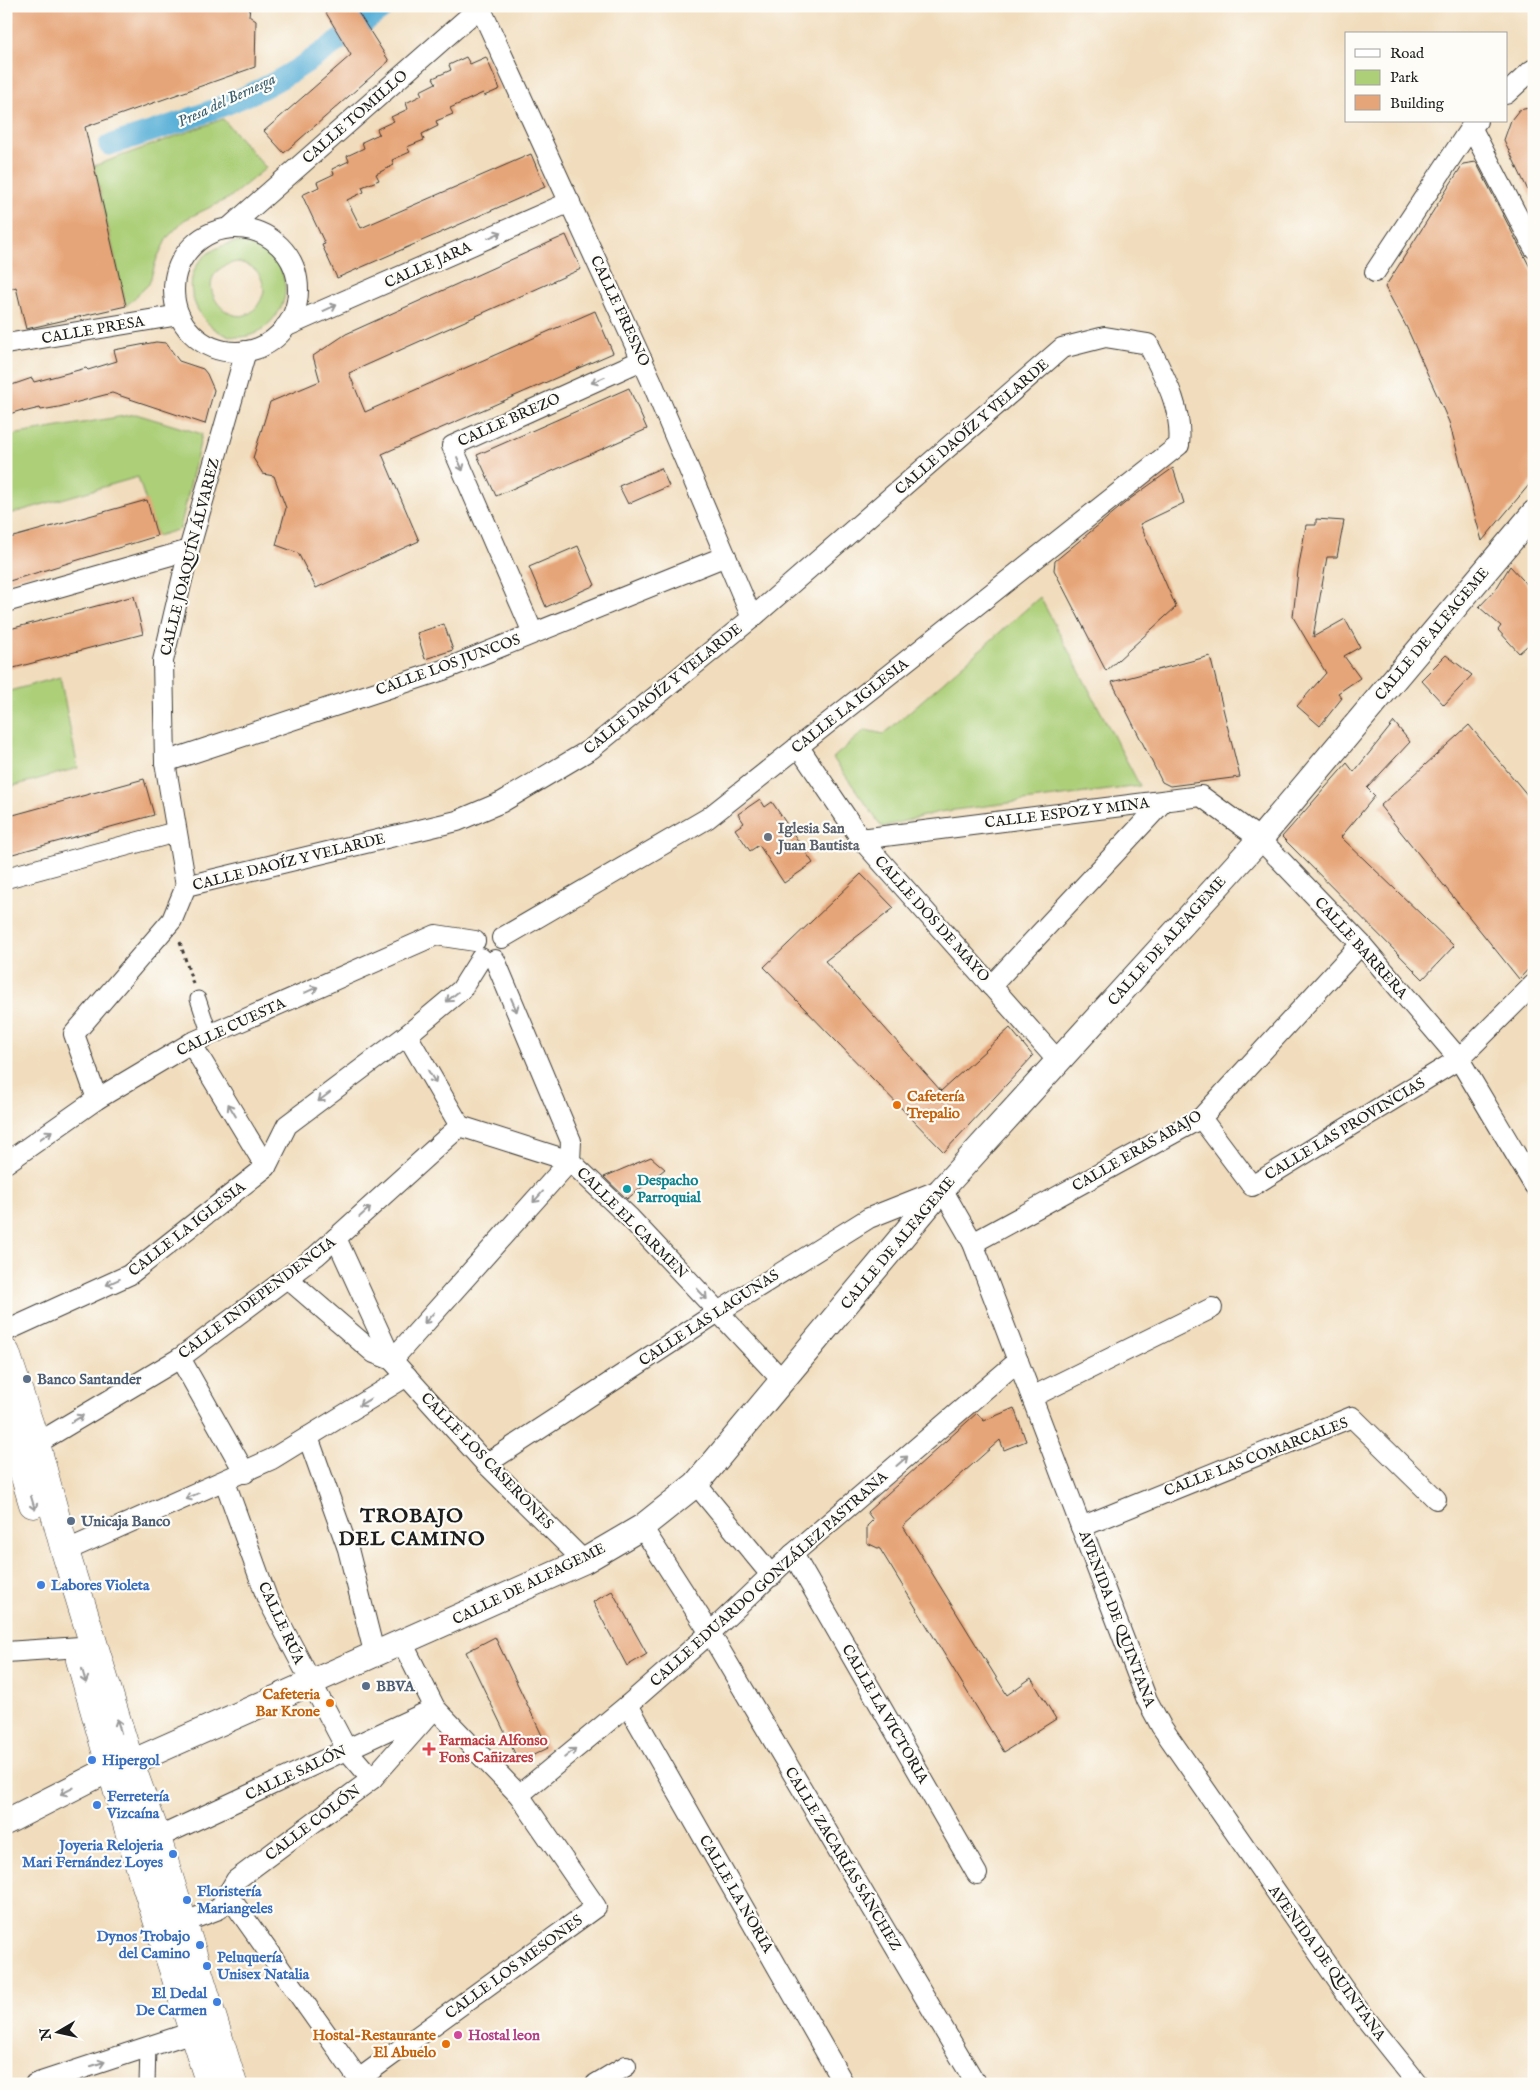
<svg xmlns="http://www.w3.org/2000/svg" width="1540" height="2090" viewBox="0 0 1540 2090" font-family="'IM FELL English',serif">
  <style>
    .green { fill: #accf78; stroke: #64764a; fill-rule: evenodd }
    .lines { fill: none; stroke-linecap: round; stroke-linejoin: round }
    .canal { stroke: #5cb1d8; stroke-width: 21 }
    .building { fill: #e6a578 }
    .pedestrian-casing { stroke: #3c3934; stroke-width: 17 }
    .minor-casing { stroke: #3c3934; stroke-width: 22 }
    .tertiary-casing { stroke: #3c3934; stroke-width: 27 }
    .secondary-casing { stroke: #3c3934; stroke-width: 29 }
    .path { stroke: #3c3934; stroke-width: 3; stroke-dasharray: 4 4; stroke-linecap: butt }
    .pedestrian { stroke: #fff; stroke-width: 15 }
    .minor { stroke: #fff; stroke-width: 20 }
    .tertiary { stroke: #fff; stroke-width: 25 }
    .secondary { stroke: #fff; stroke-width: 28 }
    .oneway { stroke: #999 }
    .worship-dot { fill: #6b7280; stroke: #fdfcf7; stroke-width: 2 }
    .food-dot { fill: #e8710a; stroke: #fdfcf7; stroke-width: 2 }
    .culture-dot { fill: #0f9aa8; stroke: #fdfcf7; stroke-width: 2 }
    .service-dot { fill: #5c6f8a; stroke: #fdfcf7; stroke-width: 2 }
    .shop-dot { fill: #3f7fe0; stroke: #fdfcf7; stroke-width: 2 }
    .health-dot { fill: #e0444e; stroke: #fdfcf7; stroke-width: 2 }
    .hotel-dot { fill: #d1479c; stroke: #fdfcf7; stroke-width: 2 }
    .labels { text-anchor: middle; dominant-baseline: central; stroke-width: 4.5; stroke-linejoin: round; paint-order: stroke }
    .street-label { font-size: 15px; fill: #1c1c1c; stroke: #fdfcf7 }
    .worship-label { font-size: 15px; font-weight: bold; fill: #5b616d; stroke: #fdfcf7; text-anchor: start }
    .food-label { font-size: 15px; font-weight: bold; fill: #c56008; stroke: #fdfcf7; text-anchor: end }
    .culture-label { font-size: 15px; font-weight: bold; fill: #0d838f; stroke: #fdfcf7; text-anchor: start }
    .service-label { font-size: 15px; font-weight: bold; fill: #4e5e75; stroke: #fdfcf7; text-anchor: start }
    .shop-label { font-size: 15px; font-weight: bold; fill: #366cbe; stroke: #fdfcf7; text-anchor: start }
    .health-label { font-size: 15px; font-weight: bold; fill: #be3a42; stroke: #fdfcf7; text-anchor: start }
    .hotel-label { font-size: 15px; font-weight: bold; fill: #b23c85; stroke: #fdfcf7; text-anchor: start }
    .water-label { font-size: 16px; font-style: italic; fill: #395f71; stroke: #fdfcf7 }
    .district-label { font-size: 20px; font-weight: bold; letter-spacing: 1px; fill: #1c1c1c; stroke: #fdfcf7 }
  </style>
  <rect width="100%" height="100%" fill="#fdfcf7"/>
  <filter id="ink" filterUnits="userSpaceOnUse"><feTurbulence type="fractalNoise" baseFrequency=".02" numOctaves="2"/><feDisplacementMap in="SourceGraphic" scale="10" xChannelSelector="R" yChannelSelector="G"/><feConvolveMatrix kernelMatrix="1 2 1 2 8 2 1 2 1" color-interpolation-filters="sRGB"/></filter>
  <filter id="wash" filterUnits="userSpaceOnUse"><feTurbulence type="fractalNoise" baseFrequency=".0096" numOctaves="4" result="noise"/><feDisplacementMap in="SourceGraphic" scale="20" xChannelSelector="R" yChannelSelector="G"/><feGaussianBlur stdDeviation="1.12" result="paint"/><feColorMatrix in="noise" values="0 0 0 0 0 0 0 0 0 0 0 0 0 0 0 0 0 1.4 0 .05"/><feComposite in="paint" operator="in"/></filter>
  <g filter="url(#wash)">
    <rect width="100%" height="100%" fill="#f1ddbd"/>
    <g class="green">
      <polygon points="223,119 266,168 229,198 184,220 167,238 157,258 149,284 126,306 94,166"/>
      <path d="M236 242C246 243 255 244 265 250 285 263 292 295 277 314 224 388 138 262 236 242ZM237 262C255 265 263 274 264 292 244 355 174 274 237 262Z"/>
      <polygon points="136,414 202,434 180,529 157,536 138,477 6,515 6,436"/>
      <polygon points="1040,597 1140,786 939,812 882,827 833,758 865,730 884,734"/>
      <polygon points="60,677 78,768 6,788 6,692"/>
    </g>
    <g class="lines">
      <path class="canal" d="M109 145C161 129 214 112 263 88 307 66 347 34 387 6"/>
    </g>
    <g id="blocks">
      <g class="building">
        <polygon points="6,6 250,6 249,16 256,21 255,67 85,127 126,306 26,329 16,287 6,291"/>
        <polygon points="322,6 354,6 389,61 284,153 264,131 351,55"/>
        <polygon points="466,57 470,64 486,57 500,89 484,96 483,93 450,108 453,114 436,121 438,126 422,134 424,140 407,147 410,152 392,160 394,165 376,174 379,180 362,187 364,192 347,200 361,228 531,154 545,187 337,278 322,245 325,244 302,195 319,187 317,182 334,174 332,169 349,161 347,156 364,148 362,142 379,134 377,129 394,121 391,117 408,109 406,103 422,95 420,91 436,83 433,78 451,70 449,65"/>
        <polygon points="1529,108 1534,114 1534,203 1504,140 1511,120 1519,110"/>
        <polygon points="1476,162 1534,275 1534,479 1482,541 1449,422 1407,328 1385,287 1463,164"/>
        <polygon points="566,235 581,269 349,373 365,412 595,311 613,353 382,454 419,541 316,588 298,553 276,545 286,508 274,476 263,474 253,458 270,402 320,381 313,356 346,334"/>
        <polygon points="156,342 166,343 179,361 203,369 207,374 214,390 205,424 112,393 59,407 41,410 40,408 23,412 22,410 6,415 6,387 32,378 34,382 86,368 88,370 117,361 114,350"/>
        <polygon points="629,388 647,429 496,496 477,455"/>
        <polygon points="661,468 669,486 628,504 619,486"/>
        <polygon points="1173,468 1184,503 1140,524 1176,607 1106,671 1054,570 1055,561 1130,499"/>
        <polygon points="147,500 157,536 6,582 6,539"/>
        <polygon points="1316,519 1344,521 1337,557 1327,557 1313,637 1345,619 1360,647 1344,656 1360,678 1338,693 1342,698 1320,726 1297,706 1326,673 1293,617 1298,571 1306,525 1316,525"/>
        <polygon points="578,546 595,585 546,607 529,567"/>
        <polygon points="1510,566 1534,592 1534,640 1519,653 1498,630 1501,626 1479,607 1496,589"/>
        <polygon points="134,596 143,634 6,670 6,630"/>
        <polygon points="444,624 453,650 425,659 417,633"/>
        <polygon points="1446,655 1472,675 1444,705 1421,680"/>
        <polygon points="1210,656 1240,777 1170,786 1162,782 1112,682"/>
        <polygon points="1394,722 1410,742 1367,788 1375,796 1341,837 1454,946 1423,979 1282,837 1347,763 1354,772"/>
        <polygon points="1469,725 1534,803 1534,963 1519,979 1380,806"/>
        <polygon points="144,779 154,815 9,855 6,845 6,817"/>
        <polygon points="760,799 765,807 772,802 813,863 784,883 759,845 750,851 735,829 744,823 738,814"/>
        <polygon points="861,874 894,908 825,961 941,1091 1010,1028 1033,1056 944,1152 764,967"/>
        <polygon points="651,1157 665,1169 627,1199 604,1177"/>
        <polygon points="1014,1408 1026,1441 1004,1450 1000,1440 903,1526 1007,1695 1031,1678 1056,1719 1004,1752 880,1549 867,1543 867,1526 873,1520 867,1512 977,1413 984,1421"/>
        <polygon points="612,1591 647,1654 627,1666 593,1602"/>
        <polygon points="495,1637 548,1748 519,1762 466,1652"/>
      </g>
    </g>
  </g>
  <g filter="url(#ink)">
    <use href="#blocks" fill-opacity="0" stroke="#3c3934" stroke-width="1"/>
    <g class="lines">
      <defs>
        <g id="pedestrian">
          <polyline points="198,999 210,1035"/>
          <polyline points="147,2084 148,2048"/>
        </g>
        <g id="minor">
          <polyline points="1506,94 1532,70"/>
          <polyline points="1471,127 1534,248"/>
          <polyline points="230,227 480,7 651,380 752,618"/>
          <circle cx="236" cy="290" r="62"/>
          <polyline points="1375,272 1471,127 1477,121"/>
          <polyline points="285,327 570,202"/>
          <polyline points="6,344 179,315"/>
          <polyline points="6,602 189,550"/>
          <polyline points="533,633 452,446 642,360"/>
          <polyline points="798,746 861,839 1058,1061"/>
          <polyline points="165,762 443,670 726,556"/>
          <polyline points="861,839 1201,796 1260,839 1361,944 1459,1059 1534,1185"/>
          <polyline points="6,878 176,832"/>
          <polyline points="186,886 165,762 163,661 189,550 246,351"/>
          <polyline points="495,960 571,1141 570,1161 630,1218 782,1380"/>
          <polyline points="991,986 1164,801"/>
          <polyline points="191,1043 266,1167"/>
          <path d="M97 1099 74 1034 172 920 186 886 457 821 502 802 591 749 752 618 1062 348 1105 337 1148 344C1164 376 1183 409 1179 445L708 818 502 938"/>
          <polyline points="1201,1118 1252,1186 1459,1059 1534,984"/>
          <polyline points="6,1163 97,1099 191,1043 436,935 475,941"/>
          <polyline points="336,1238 392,1360 486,1464 584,1561"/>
          <polyline points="973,1243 1201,1118 1361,944"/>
          <polyline points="287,1278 374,1353 392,1360"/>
          <polyline points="6,1331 129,1275 266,1167 287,1125 407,1035 461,990 481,958"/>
          <polyline points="180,1358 245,1473"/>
          <polyline points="392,1360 570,1161 460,1126 407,1035"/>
          <polyline points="1032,1397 1212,1308"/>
          <polyline points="308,1437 348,1549 375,1656"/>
          <polyline points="486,1464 718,1312 869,1218 942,1189 973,1243 1147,1700 1161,1726 1354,2004 1418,2084"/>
          <polyline points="6,1469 36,1444 180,1358 316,1256 460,1126"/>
          <polyline points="225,1482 267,1598 347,1750 372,1779"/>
          <polyline points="696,1484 772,1576"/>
          <polyline points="642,1527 710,1633 976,2084"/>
          <polyline points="1081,1527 1352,1417 1436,1499"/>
          <polyline points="65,1551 272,1459 407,1376"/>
          <polyline points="793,1554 977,1874"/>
          <polyline points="6,1652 95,1646"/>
          <polyline points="628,1705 844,2084"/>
          <polyline points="519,1795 628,1705 710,1633 793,1554 1018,1361"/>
          <polyline points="157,1838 427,1712"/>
          <polyline points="225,1895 236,1906 362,2084"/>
          <polyline points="182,1923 219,1909 236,1880 372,1779 435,1708"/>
          <polyline points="359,2079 596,1907 519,1795 435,1708 403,1644"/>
          <polyline points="35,2084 205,2028"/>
          <polyline points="596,2084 626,2066"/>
        </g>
        <polyline id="tertiary" points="6,1822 110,1769 130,1763 584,1561 642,1527 696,1484 942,1189 1260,839 1534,513"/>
        <g id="secondary">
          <polyline points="6,1353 36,1444 65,1551 130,1763 157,1838 233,2084"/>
          <polyline points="6,1414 33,1504"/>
          <polyline points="80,1660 133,1845 210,2084"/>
        </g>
      </defs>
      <use href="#pedestrian" class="pedestrian-casing"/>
      <use href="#minor" class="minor-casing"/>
      <use href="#tertiary" class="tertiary-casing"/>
      <use href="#secondary" class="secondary-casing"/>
      <polyline class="path" points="180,942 193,984"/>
      <use href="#pedestrian" class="pedestrian"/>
      <use href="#minor" class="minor"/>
      <use href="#tertiary" class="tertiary"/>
      <use href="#secondary" class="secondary"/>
    </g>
    <defs><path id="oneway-shaft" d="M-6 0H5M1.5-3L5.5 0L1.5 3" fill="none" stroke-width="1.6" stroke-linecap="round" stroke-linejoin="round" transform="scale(1.25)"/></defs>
    <g class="oneway">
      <use href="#oneway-shaft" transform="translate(495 235) rotate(-24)"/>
      <use href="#oneway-shaft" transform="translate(330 308) rotate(-24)"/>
      <use href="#oneway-shaft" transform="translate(598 380) rotate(156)"/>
      <use href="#oneway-shaft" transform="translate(460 464) rotate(67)"/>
      <use href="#oneway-shaft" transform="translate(311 990) rotate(-24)"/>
      <use href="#oneway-shaft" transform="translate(452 997) rotate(140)"/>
      <use href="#oneway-shaft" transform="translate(514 1005) rotate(67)"/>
      <use href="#oneway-shaft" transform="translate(432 1077) rotate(59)"/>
      <use href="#oneway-shaft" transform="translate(324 1097) rotate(143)"/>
      <use href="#oneway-shaft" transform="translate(232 1110) rotate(-121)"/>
      <use href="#oneway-shaft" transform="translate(46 1135) rotate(-35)"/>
      <use href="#oneway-shaft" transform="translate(538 1197) rotate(132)"/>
      <use href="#oneway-shaft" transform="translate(365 1212) rotate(-42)"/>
      <use href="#oneway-shaft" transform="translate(113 1282) rotate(156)"/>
      <use href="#oneway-shaft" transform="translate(702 1294) rotate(47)"/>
      <use href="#oneway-shaft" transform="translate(429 1318) rotate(132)"/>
      <use href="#oneway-shaft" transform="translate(365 1402) rotate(149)"/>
      <use href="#oneway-shaft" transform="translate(77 1419) rotate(-31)"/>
      <use href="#oneway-shaft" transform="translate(902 1461) rotate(-41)"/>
      <use href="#oneway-shaft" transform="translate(192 1496) rotate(157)"/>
      <use href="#oneway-shaft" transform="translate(33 1503) rotate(73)"/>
      <use href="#oneway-shaft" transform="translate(84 1676) rotate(74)"/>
      <use href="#oneway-shaft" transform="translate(119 1726) rotate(-107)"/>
      <use href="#oneway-shaft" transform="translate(570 1753) rotate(-39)"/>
      <use href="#oneway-shaft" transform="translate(67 1791) rotate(153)"/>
      <use href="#oneway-shaft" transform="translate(98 2064) rotate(-18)"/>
    </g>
  </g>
  <circle class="worship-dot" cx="768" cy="837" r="5"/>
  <g class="food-dot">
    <circle cx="897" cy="1105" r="5"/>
    <circle cx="330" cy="1703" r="5"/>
    <circle cx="446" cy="2044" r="5"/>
  </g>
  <circle class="culture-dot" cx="627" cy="1189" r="5"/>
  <g class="service-dot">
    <circle cx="27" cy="1379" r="5"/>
    <circle cx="71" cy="1521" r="5"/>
    <circle cx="366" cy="1686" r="5"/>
  </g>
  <g class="shop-dot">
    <circle cx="41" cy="1585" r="5"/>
    <circle cx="92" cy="1760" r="5"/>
    <circle cx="97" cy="1805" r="5"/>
    <circle cx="173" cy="1854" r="5"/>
    <circle cx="187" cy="1900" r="5"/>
    <circle cx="200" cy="1945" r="5"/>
    <circle cx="207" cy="1966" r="5"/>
    <circle cx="217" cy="2002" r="5"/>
  </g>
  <path class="health-dot" d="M426.5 1741.5h5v5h5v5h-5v5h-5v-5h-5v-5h5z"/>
  <circle class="hotel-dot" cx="458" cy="2035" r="5"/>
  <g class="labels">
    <g class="street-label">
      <text transform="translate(355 117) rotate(-41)">CALLE TOMILLO</text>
      <text transform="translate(428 265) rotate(-24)">CALLE JARA</text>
      <text transform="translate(620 311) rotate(65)">CALLE FRESNO</text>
      <text transform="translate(93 330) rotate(-10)">CALLE PRESA</text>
      <text transform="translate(509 420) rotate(-24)">CALLE BREZO</text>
      <text transform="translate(972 427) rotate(-41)">CALLE DAOÍZ Y VELARDE</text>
      <text transform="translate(190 557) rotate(-76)">CALLE JOAQUÍN ÁLVAREZ</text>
      <text transform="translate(1432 634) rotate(-50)">CALLE DE ALFAGEME</text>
      <text transform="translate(448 665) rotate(-20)">CALLE LOS JUNCOS</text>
      <text transform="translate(663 689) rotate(-39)">CALLE DAOÍZ Y VELARDE</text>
      <text transform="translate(850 706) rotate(-38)">CALLE LA IGLESIA</text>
      <text transform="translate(1067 813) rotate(-7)">CALLE ESPOZ Y MINA</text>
      <text transform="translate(289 862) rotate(-14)">CALLE DAOÍZ Y VELARDE</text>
      <text transform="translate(932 919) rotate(48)">CALLE DOS DE MAYO</text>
      <text transform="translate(1167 941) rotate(-48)">CALLE DE ALFAGEME</text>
      <text transform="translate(1361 948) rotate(48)">CALLE BARRERA</text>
      <text transform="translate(231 1027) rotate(-25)">CALLE CUESTA</text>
      <text transform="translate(1345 1129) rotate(-31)">CALLE LAS PROVINCIAS</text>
      <text transform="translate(1137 1151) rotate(-30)">CALLE ERAS ABAJO</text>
      <text transform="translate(632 1223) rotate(45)">CALLE EL CARMEN</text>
      <text transform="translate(187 1229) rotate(-38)">CALLE LA IGLESIA</text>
      <text transform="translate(898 1243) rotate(-50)">CALLE DE ALFAGEME</text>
      <text transform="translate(257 1298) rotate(-37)">CALLE INDEPENDENCIA</text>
      <text transform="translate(709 1318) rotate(-33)">CALLE LAS LAGUNAS</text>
      <text transform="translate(1256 1457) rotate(-21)">CALLE LAS COMARCALES</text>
      <text transform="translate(487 1461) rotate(46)">CALLE LOS CASERONES</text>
      <text transform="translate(769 1579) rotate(-42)">CALLE EDUARDO GONZÁLEZ PASTRANA</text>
      <text transform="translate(529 1584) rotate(-26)">CALLE DE ALFAGEME</text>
      <text transform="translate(1117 1619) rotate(69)">AVENIDA DE QUINTANA</text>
      <text transform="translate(281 1623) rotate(65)">CALLE RÚA</text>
      <text transform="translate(885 1714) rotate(60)">CALLE LA VICTORIA</text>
      <text transform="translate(296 1773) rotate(-25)">CALLE SALÓN</text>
      <text transform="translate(313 1823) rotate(-37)">CALLE COLÓN</text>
      <text transform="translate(843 1859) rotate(59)">CALLE ZACARÍAS SÁNCHEZ</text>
      <text transform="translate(736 1894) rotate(60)">CALLE LA NORIA</text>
      <text transform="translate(1327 1963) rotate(54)">AVENIDA DE QUINTANA</text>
      <text transform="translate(514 1967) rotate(-36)">CALLE LOS MESONES</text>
    </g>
    <g class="worship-label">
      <text x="778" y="828">Iglesia San<tspan x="778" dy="17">Juan Bautista</tspan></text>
    </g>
    <g class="food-label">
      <text x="907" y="1096" text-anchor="start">Cafetería<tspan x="907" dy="17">Trepalio</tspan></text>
      <text x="320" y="1694">Cafeteria<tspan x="320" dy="17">Bar Krone</tspan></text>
      <text x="436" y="2035">Hostal-Restaurante<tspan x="436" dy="17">El Abuelo</tspan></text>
    </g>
    <g class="culture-label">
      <text x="637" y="1180">Despacho<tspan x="637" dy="17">Parroquial</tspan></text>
    </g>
    <g class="service-label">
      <text x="37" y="1379">Banco Santander</text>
      <text x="81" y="1521">Unicaja Banco</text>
      <text x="376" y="1686">BBVA</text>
    </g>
    <g class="shop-label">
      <text x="51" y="1585">Labores Violeta</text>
      <text x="102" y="1760">Hipergol</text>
      <text x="107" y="1796">Ferretería<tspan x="107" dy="17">Vizcaína</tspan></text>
      <text x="163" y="1845" text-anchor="end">Joyeria Relojeria<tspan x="163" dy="17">Mari Fernández Loyes</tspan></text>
      <text x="197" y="1891">Floristería<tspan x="197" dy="17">Mariangeles</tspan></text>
      <text x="190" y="1936" text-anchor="end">Dynos Trobajo<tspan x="190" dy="17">del Camino</tspan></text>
      <text x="217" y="1957">Peluquería<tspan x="217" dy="17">Unisex Natalia</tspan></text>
      <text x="207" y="1993" text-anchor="end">El Dedal<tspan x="207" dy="17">De Carmen</tspan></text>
    </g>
    <g class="health-label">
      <text x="439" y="1740">Farmacia Alfonso<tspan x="439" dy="17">Fons Cañizares</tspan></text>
    </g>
    <g class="hotel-label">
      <text x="468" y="2035">Hostal leon</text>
    </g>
    <g class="water-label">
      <text transform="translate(227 101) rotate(-25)">Presa del Bernesga</text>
    </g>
    <g class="district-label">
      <text x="412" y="1516">TROBAJO<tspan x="412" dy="23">DEL CAMINO</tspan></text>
    </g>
  </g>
  <rect width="1540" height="2090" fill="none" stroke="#fdfcf7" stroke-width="25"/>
  <rect x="1345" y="32" width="162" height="90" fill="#fdfcf7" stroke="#a3a29f"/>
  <rect x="1355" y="49" width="25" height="8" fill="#ffffff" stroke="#a3a29f"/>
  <text x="1390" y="58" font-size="15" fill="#1c1c1c">Road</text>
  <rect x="1355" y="70" width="25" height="15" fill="#accf78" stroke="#a3a29f"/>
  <text x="1390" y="82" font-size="15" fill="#1c1c1c">Park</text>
  <rect x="1355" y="95" width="25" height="15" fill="#e6a578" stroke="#a3a29f"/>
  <text x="1390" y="108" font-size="15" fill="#1c1c1c">Building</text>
  <g transform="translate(58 2032) rotate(261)" stroke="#fdfcf7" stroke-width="4" paint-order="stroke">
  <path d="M0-4L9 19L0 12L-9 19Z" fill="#1c1c1c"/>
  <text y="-8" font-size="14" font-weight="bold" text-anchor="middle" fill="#1c1c1c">N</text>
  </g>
</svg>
